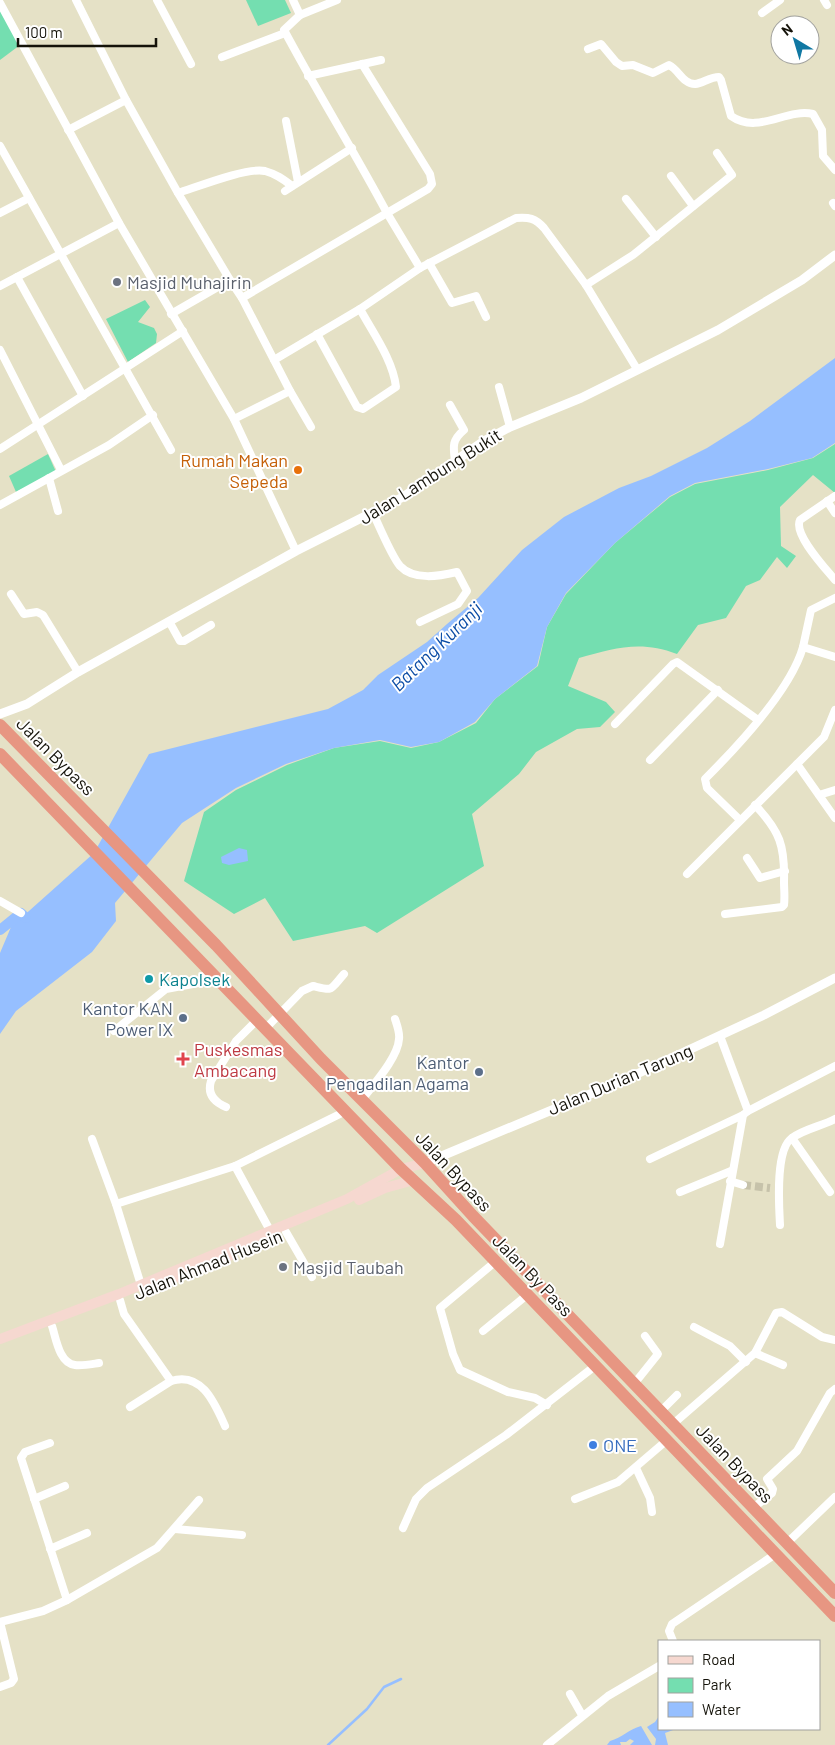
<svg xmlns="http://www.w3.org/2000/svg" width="835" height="1745" viewBox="0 0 835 1745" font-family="Barlow,sans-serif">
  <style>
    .green { fill: #74deb0 }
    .water { fill: #96bfff }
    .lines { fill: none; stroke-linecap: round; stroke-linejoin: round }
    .stream { stroke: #96bfff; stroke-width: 2.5 }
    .canal { stroke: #96bfff; stroke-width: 10 }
    .minor-tunnel { stroke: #c6c2aa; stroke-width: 8; stroke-dasharray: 8 4; stroke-linecap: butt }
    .minor { stroke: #fff; stroke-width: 8 }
    .tertiary { stroke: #fff; stroke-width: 9 }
    .secondary { stroke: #f6d8d0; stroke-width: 10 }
    .trunk { stroke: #e79682; stroke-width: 12 }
    .worship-dot { fill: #6b7280; stroke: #fff; stroke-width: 2 }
    .food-dot { fill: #e8710a; stroke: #fff; stroke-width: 2 }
    .culture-dot { fill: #0f9aa8; stroke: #fff; stroke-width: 2 }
    .service-dot { fill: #5c6f8a; stroke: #fff; stroke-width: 2 }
    .health-dot { fill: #e0444e; stroke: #fff; stroke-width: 2 }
    .shop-dot { fill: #3f7fe0; stroke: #fff; stroke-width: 2 }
    .labels { text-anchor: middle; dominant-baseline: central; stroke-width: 4; stroke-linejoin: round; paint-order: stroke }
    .worship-label { font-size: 18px; fill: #5b616d; stroke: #fff; text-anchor: start }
    .food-label { font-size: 18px; fill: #c56008; stroke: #fff; text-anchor: end }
    .street-label { font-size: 18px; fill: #15130a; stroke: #fff }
    .culture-label { font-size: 18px; fill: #0d838f; stroke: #fff; text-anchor: start }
    .service-label { font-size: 18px; fill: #4e5e75; stroke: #fff; text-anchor: end }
    .health-label { font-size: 18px; fill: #be3a42; stroke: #fff; text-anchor: start }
    .shop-label { font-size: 18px; fill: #366cbe; stroke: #fff; text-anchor: start }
    .water-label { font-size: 19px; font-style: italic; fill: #0b4ca5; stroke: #fff }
  </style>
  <rect width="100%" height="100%" fill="#e5e1c6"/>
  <g class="green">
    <polygon points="0,0 2,0 24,42 0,60"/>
    <polygon points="246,0 285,0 291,13 258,26"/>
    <polygon points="145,300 150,307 138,322 154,328 157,334 156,343 128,362 106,319"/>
    <path d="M835 444V493L813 475 780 507 781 546 796 556 787 568 777 557 760 580 746 586 726 618 698 625 677 654C641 640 614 648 579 658L568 686 606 702 615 712 600 727 577 729 536 752 519 774 472 814 484 866 377 933 365 926 293 941 265 898 234 914 184 881 204 812 236 790 287 765 334 748 380 741 411 748 439 742 476 723 495 699 538 666 547 627 566 594 615 543 670 497 695 484 768 470 813 458Z"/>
    <polygon points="48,454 56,472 16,492 9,476"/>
  </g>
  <g class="water">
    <polygon points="835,358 835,443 812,458 768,469 695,483 670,496 615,543 566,593 547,627 537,666 495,699 475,722 439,742 411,747 380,740 334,748 286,764 236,788 182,823 115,903 116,921 92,952 16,1011 0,1034 0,953 11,927 94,853 149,754 328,709 363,690 378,675 427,642 447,624 478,598 522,550 564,517 619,488 651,476 707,448 750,421"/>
    <polygon points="239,848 247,850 248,861 229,865 222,863 221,857"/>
    <polygon points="659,1716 659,1729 676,1729 665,1733 668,1745 655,1745 656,1739 647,1727 655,1722"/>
    <path d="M641 1726 652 1745H630L634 1741 630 1739 626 1742H620L621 1745H607L610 1741C622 1738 629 1729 641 1726Z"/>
  </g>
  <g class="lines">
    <polyline class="stream" points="328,1745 367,1709 384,1687 401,1679"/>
    <polyline class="canal" points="0,930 21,913 26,918"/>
    <polyline class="minor-tunnel" points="743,1185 770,1188"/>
    <g class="minor">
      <polyline points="76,0 126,100"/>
      <polyline points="157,0 191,64"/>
      <path d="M293 0 300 15 284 30C317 92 354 151 387 213L428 189 432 184 430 174 362 64"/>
      <polyline points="824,0 827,5"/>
      <polyline points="0,3 119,223 234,419 296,551"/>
      <polyline points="762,13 780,0"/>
      <polyline points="300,15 337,0"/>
      <path d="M588 49 601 44 616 62 622 66 633 65 653 73 669 65C679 70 683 84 695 84 703 83 710 77 719 77L721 80 731 116C758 135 786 108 813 114L822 130 823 156 835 170"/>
      <polyline points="222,57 285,33"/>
      <polyline points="308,76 381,60"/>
      <polyline points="286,121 298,182"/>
      <polyline points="68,130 126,100 178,193 230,280"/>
      <polyline points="0,146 171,450"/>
      <polyline points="671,176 693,206"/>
      <polyline points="285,191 352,148"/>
      <path d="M178 193C197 187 247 167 265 171 276 174 283 179 292 186"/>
      <polyline points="626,199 656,237"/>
      <polyline points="833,203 835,206"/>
      <polyline points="0,213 29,198"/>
      <polyline points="429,263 452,303 476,296 486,317"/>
      <polyline points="17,277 83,396"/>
      <polyline points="586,285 633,255 732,175 717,153"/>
      <polyline points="0,286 119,223"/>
      <polyline points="171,314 230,280 242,298"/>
      <path d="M317 334 357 407 363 409 396 387C393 360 373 333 360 309"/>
      <polyline points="0,350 61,470"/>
      <polyline points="274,360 242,298 387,213 420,268"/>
      <polyline points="499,387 510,427"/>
      <polyline points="290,391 311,427"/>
      <path d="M450 405 464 430C452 440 453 446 455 461"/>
      <path d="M234 419 290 391 274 360 360 309 420 268 516 218C529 217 535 218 544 228L586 285 637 369"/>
      <polyline points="0,449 183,331"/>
      <polyline points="49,478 58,511"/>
      <path d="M835 496 800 520C793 534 825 568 835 580"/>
      <polyline points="827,501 835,513"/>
      <polyline points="0,505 109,445 153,415"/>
      <path d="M373 513C379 526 392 557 400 566 414 581 440 576 457 572L467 591 458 604 420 622"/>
      <polyline points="11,594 24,614 37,612 43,615 78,672"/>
      <polyline points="170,623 180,641 184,641 211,625"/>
      <polyline points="803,647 811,610 835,598"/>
      <polyline points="615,724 673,664 677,662 758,720"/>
      <polyline points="650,760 718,690"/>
      <polyline points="797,764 835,818"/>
      <polyline points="819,795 835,790"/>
      <path d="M740 820 707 788 705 779C737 747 791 689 803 647L835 657"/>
      <polyline points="747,858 760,878 785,871"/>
      <polyline points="687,874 824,737 835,710"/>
      <polyline points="0,901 21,913"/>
      <path d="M725 914 782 907 784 905C785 897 784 889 784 882 785 846 780 831 755 805"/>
      <path d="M266 1028 302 991 313 986C334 991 329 991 344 974"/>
      <polyline points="114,1031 166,989 198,983 210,973"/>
      <polyline points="720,1036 748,1111 743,1115 720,1244"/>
      <path d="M361 1101C372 1086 398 1058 399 1039 400 1033 397 1025 395 1019"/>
      <path d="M226 1107C214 1102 207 1094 211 1081L236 1041 258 1019"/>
      <polyline points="748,1111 835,1066"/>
      <polyline points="792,1138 830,1192"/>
      <polyline points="92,1139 116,1204 141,1285"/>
      <polyline points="650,1159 743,1115"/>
      <polyline points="235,1166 273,1236"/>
      <polyline points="730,1181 743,1185"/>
      <polyline points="680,1192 731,1171"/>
      <polyline points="116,1204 235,1166 346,1111"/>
      <path d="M780 1225C779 1206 775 1149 792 1138 804 1129 822 1126 835 1119"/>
      <polyline points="286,1232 312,1277"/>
      <polyline points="495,1262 440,1308 453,1354 460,1370 508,1392 535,1398 547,1405"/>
      <polyline points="120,1300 124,1314 171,1381 130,1407"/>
      <path d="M52 1326C56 1338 59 1363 75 1365 82 1366 92 1364 99 1363"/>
      <polyline points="694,1327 730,1346 746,1362"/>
      <polyline points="483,1331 527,1295"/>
      <polyline points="755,1353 783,1365"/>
      <path d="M171 1381C202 1371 215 1404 225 1426"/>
      <polyline points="634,1384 658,1354 645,1336"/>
      <polyline points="661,1411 677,1395"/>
      <polyline points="673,1424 755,1353 776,1313 782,1312 822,1337 835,1340"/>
      <polyline points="636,1468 650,1498 652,1512"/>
      <polyline points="34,1499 65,1486"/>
      <polyline points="575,1499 618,1482 666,1441"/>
      <polyline points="753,1508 772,1493 773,1489 767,1479 797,1451 830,1393 835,1389"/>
      <polyline points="403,1528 416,1499 427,1488 506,1435 595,1366"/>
      <polyline points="175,1529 242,1535"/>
      <polyline points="787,1543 835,1497"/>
      <polyline points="50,1549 87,1533"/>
      <polyline points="67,1600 157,1548 199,1500"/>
      <polyline points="0,1622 43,1611 67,1600 21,1458 25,1452 50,1443"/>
      <polyline points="0,1622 14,1679 11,1683 0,1687"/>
      <polyline points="673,1641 669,1631 672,1624 777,1553"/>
      <polyline points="570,1694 582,1715"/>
      <polyline points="547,1745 608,1696 659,1666"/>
    </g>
    <g class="tertiary">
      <polyline points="0,714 27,704 78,672 296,551 403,497 484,441 510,427 581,398 718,330 802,280 835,255"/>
      <polyline points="425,1163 626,1079 764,1015 835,978"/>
    </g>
    <g class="secondary">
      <polyline points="359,1200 385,1188 414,1180"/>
      <polyline points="145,1290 231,1255"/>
      <polyline points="0,1339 119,1294 347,1199 401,1169 425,1163"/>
    </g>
    <g class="trunk">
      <polyline points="0,725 216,945 321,1059 425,1163 473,1216 835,1593"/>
      <polyline points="0,754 401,1169 456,1220 835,1616"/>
    </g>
  </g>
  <g class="worship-dot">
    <circle cx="117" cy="282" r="5"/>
    <circle cx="283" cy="1267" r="5"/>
  </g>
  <circle class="food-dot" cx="298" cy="470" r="5"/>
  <circle class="culture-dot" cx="149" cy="979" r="5"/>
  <g class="service-dot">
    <circle cx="183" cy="1018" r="5"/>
    <circle cx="479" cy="1072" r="5"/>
  </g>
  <path class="health-dot" d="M180.5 1051.5h5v5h5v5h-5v5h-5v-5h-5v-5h5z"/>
  <circle class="shop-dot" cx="593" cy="1445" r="5"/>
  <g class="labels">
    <g class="worship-label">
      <text x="127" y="282">Masjid Muhajirin</text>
      <text x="293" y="1267">Masjid Taubah</text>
    </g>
    <g class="food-label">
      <text x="288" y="460">Rumah Makan<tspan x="288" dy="21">Sepeda</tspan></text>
    </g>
    <g class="street-label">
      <text transform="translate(430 476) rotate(-32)">Jalan Lambung Bukit</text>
      <text transform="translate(56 756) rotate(45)">Jalan Bypass</text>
      <text transform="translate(620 1079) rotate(-23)">Jalan Durian Tarung</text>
      <text transform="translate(454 1171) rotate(47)">Jalan Bypass</text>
      <text transform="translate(208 1264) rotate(-22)">Jalan Ahmad Husein</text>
      <text transform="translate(533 1275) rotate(46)">Jalan By Pass</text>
      <text transform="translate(735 1463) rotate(46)">Jalan Bypass</text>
    </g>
    <g class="culture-label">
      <text x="159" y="979">Kapolsek</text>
    </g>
    <g class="service-label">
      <text x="173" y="1008">Kantor KAN<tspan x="173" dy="21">Power IX</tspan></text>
      <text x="469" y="1062">Kantor<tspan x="469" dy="21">Pengadilan Agama</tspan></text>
    </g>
    <g class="health-label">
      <text x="194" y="1049">Puskesmas<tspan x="194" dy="21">Ambacang</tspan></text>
    </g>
    <g class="shop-label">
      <text x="603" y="1445">ONE</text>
    </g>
    <g class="water-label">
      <text transform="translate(436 646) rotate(-44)">Batang Kuranji</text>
    </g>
  </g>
  <rect x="658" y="1640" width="162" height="90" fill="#ffffff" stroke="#a1a19d"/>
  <rect x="668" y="1656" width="25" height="8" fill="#f6d8d0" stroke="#a1a19d"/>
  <text x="702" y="1665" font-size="15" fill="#15130a">Road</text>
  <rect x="668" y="1678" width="25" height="15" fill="#74deb0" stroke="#a1a19d"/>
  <text x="702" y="1690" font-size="15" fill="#15130a">Park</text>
  <rect x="668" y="1702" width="25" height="15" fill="#96bfff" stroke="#a1a19d"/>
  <text x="702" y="1715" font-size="15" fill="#15130a">Water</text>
  <g transform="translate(795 40) rotate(322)"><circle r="24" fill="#ffffff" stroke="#a1a19d"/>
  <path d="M0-4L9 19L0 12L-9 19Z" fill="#1078a3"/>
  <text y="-8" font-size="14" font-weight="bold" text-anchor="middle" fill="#15130a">N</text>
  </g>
  <path d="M18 38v8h138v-8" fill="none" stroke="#15130a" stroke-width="2.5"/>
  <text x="25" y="38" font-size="15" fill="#15130a" stroke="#ffffff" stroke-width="4" paint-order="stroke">100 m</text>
</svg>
